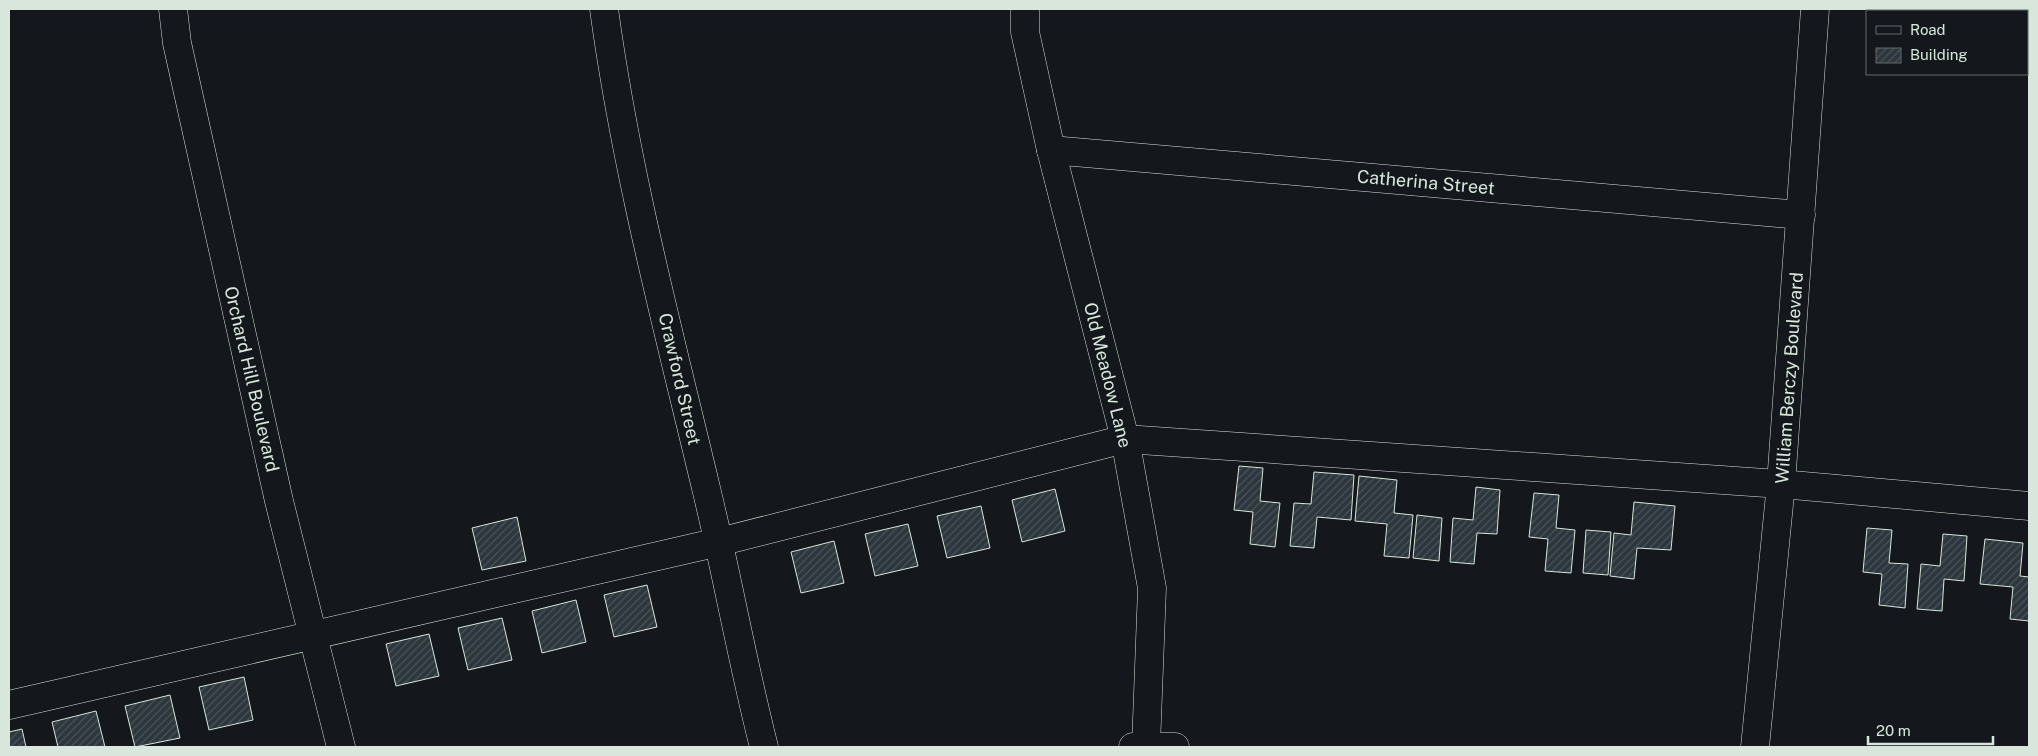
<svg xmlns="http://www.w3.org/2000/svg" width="2038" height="756" viewBox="0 0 2038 756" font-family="'Public Sans',sans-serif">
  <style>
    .building { fill: url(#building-hatch); stroke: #d8e6dc }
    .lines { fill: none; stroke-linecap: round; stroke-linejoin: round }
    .minor-casing { stroke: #d8e6dc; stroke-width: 29 }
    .minor { stroke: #14181c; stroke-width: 28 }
    .labels { text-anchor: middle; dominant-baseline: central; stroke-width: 4; stroke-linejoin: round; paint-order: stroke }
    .street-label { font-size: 18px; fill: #d8e6dc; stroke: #14181c }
  </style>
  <defs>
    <pattern id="building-hatch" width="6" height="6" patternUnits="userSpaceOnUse" patternTransform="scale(1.25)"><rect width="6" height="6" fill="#2c363c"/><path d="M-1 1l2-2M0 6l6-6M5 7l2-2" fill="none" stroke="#4a5358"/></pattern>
  </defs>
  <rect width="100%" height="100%" fill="#14181c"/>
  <g class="building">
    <polygon points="1239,466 1263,468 1260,501 1280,503 1275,547 1250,544 1253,512 1234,510"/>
    <polygon points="1314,472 1354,475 1351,520 1317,517 1314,548 1290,546 1294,503 1311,504"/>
    <polygon points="1359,476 1397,480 1394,513 1413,515 1409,558 1384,556 1387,524 1355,521"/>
    <polygon points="1476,487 1500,490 1497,534 1477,533 1474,564 1450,562 1453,518 1473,520"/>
    <polygon points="1055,489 1065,531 1022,542 1012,500"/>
    <polygon points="1534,493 1559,495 1556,528 1575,530 1571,573 1545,571 1548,539 1529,537"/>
    <polygon points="1634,502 1675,506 1671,550 1637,548 1634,579 1610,576 1614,533 1631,535"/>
    <polygon points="981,506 990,548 947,558 937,516"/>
    <polygon points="1417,515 1442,518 1439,561 1413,558"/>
    <polygon points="517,517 526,561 482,570 472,528"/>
    <polygon points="908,524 918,566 875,576 865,534"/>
    <polygon points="1867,528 1892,530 1889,563 1908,564 1905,608 1879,605 1882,574 1863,572"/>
    <polygon points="1586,530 1611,532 1608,575 1583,573"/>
    <polygon points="1943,534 1967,536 1964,581 1944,579 1942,611 1917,609 1921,564 1940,566"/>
    <polygon points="1985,539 2023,543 2020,576 2029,577 2029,621 2010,619 2013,587 1980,584"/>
    <polygon points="834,541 844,583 801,593 791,552"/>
    <polygon points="647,585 657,627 614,637 604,595"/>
    <polygon points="576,600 586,642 542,653 532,611"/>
    <polygon points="502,618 512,660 468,670 458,628"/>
    <polygon points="429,634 439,676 396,686 386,644"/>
    <polygon points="244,677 253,720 209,730 199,687"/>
    <polygon points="170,695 180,738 135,747 125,706"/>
    <polygon points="96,711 105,747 58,747 52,722"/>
    <polygon points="22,729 26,747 9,747 9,732"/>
  </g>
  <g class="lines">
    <defs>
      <g id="minor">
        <polyline points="173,9 177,43 279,501 341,747"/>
        <path d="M604 9C626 171 668 329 706 488 727 574 742 661 764 747"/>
        <polyline points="1025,9 1025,32 1051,150 1125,439 1152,588 1146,746"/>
        <polyline points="1051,150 1801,215"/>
        <polyline points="9,705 719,542 1125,439 1781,484 2029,506"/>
        <polyline points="1133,747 1175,747"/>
        <polyline points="1755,747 1781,484 1815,9"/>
      </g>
    </defs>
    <use href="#minor" class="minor-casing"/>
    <use href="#minor" class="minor"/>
  </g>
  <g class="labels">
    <g class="street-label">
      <text transform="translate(1426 182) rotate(5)">Catherina Street</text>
      <text transform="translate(1108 375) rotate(76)">Old Meadow Lane</text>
      <text transform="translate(1789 378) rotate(-86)">William Berczy Boulevard</text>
      <text transform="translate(252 379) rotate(77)">Orchard Hill Boulevard</text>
      <text transform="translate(680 379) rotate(77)">Crawford Street</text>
    </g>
  </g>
  <rect width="2038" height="756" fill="none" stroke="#d8e6dc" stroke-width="20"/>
  <rect x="1866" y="10" width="162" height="65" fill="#14181c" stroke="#626a69"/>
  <rect x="1876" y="26" width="25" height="8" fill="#14181c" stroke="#626a69"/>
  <text x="1910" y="35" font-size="15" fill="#d8e6dc">Road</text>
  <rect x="1876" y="48" width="25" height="15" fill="url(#building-hatch)" stroke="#626a69"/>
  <text x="1910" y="60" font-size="15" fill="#d8e6dc">Building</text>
  <path d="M1868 736v8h125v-8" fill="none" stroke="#d8e6dc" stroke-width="2.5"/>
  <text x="1876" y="736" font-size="15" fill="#d8e6dc" stroke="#14181c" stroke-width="4" paint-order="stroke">20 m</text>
</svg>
